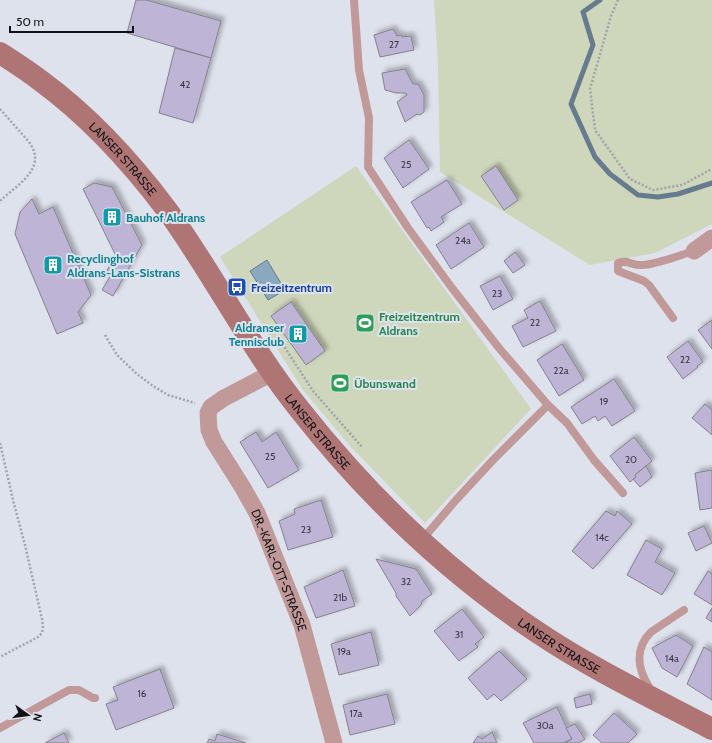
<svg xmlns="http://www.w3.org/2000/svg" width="712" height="743" viewBox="0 0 712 743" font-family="Cabin,sans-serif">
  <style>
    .green { fill: #ced6bb }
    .water { fill: #8ba8c1; stroke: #667b8e }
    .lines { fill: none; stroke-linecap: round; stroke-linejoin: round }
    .stream { stroke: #667b8e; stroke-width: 5 }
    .building { fill: #bdb4d6; stroke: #85828c; filter: url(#shadow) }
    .path { stroke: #a0a3ac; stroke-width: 2.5; stroke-dasharray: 2 2; stroke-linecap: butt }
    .lane { stroke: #c29999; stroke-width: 8 }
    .street { stroke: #c29999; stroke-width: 17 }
    .secondary { stroke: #af7575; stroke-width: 22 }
    .labels { text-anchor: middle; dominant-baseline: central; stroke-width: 4; stroke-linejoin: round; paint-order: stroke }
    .number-label { font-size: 10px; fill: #3c3a46 }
    .street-label { font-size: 12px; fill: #111216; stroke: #dee2ed }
    .culture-label { font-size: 12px; font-weight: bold; fill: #0d838f; stroke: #dee2ed; text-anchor: start }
    .transit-label { font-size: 12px; font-weight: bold; fill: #164399; stroke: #dee2ed; text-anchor: start }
    .leisure-label { font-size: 12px; font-weight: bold; fill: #27864d; stroke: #dee2ed; text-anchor: start }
  </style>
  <defs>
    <filter id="shadow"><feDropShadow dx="3.5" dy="-3.5" stdDeviation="2" flood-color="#0004"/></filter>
  </defs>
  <rect width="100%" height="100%" fill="#dee2ed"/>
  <g class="green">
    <polygon points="434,0 712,0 712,224 655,253 590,265 440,172 438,65"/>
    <polygon points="356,166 531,409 425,523 351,447 303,390 220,257"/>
  </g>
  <polygon class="water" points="267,260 285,290 268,300 250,271"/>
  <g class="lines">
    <polyline class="stream" points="600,0 583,12 593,45 571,104 595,157 610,174 638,195 658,197 678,194 712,183"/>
  </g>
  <g class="building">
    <polygon points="136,0 146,0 221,21 211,58 127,33"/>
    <polygon points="393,29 397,36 401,35 402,37 411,36 414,50 380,57 374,35"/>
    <polygon points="175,48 211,58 193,123 159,113"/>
    <polygon points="405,69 413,84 418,84 424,95 424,112 420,115 417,114 405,122 397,102 407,95 406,93 396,93 385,90 382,73"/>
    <polygon points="409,140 429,169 403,188 384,158"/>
    <polygon points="496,166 518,200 504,210 481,176"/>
    <polygon points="447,180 462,204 441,217 444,222 431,231 429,227 427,228 411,202"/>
    <polygon points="94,183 112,187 142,245 113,296 102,290 112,273 107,270 116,256 83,189"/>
    <polygon points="32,199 39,214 53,207 91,295 78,312 83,323 57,334 15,234 20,212"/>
    <polygon points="469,223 484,247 451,269 436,245"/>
    <polygon points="515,252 525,265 513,273 504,261"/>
    <polygon points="500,276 513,299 493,310 480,286"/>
    <polygon points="540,301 556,331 523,347 512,326 528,318 524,310"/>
    <polygon points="291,302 325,351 306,365 271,316"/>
    <polygon points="712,320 712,349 698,330"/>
    <polygon points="688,341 703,362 697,366 698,367 683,379 667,357"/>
    <polygon points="562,344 584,380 559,396 537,360"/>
    <polygon points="614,379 635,411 612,426 605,416 598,421 595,416 582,424 571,407"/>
    <polygon points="705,404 712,410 712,435 692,418"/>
    <polygon points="256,432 262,442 276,432 299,470 268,488 240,442"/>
    <polygon points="634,437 652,461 635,475 636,477 630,482 610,456"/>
    <polygon points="646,466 652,477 640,487 633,479 636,477 635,475"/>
    <polygon points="712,470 712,508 700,510 695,473"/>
    <polygon points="321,500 333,537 288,550 279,521 295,514 294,509"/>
    <polygon points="606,511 615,516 617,511 632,524 593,569 572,551"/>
    <polygon points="704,526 712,543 696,551 688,533"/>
    <polygon points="646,540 662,549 655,562 675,573 662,595 627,575"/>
    <polygon points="376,559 416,569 432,594 422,601 421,605 410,616 396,596 396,593"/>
    <polygon points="343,570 355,606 316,618 304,587"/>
    <polygon points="708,571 712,574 712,605 694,594"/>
    <polygon points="712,608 712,622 706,618"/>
    <polygon points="462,609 484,637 475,644 478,647 459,661 434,631"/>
    <polygon points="371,632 379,665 339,675 331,644"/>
    <polygon points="676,635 693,646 677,677 662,668 652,648"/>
    <polygon points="704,647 712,652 712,700 687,684"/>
    <polygon points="499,651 527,679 501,701 494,694 487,700 468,678"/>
    <polygon points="160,669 174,708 116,730 106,704 118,700 113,687"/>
    <polygon points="387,694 395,724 350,735 343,705"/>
    <polygon points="590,694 592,704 576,708 574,698"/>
    <polygon points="557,707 572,739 563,743 534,743 523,723"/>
    <polygon points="614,713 637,734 628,743 602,743 593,735"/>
    <polygon points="575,724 585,739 579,743 565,743 572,739 566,728"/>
    <polygon points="492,732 497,743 473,743 478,736 482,739"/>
    <polygon points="64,733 69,743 45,743"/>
    <polygon points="217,734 246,743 207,743 209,739 215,741"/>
  </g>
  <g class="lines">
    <g class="path">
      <polyline points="618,0 611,16 590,89 595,130 630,179 653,190 682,185 712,169"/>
      <path d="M0 109 29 142C48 168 18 184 0 201"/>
      <polyline points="105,335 117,355 137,374 153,386 168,395 195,403"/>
      <polyline points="278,337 313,391 362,447"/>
      <polyline points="0,443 14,504 25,545 42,619 43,627 42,633 38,637 0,657"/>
    </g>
    <g class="lane">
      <polyline points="354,0 359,70 369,118 368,167 408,228 452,288 499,348 548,405 567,423 594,460 623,493"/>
      <path d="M673 318 649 285 644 281 618 271V263C626 259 633 266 642 265 655 265 680 255 694 251"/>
      <polyline points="422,540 456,500 493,460 548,405"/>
      <path d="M646 692 649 687C637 668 635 648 651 632L684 610"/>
      <polyline points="0,728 69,690 79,690 93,698 95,698"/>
    </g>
    <g class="street">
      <polyline points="694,251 712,238"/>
      <path id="s1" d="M272 373 224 398 211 407 208 413 209 430 214 442 243 488 257 513 302 625 334 743"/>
    </g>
    <path class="secondary" id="s2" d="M0 53C14 62 28 71 41 81 90 117 131 162 167 210 214 275 250 348 300 410 367 495 447 572 537 632 592 669 653 698 712 729"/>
  </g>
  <defs>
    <symbol id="building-square" viewBox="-11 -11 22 22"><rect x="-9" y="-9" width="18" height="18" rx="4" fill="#0f9aa8" stroke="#dee2ed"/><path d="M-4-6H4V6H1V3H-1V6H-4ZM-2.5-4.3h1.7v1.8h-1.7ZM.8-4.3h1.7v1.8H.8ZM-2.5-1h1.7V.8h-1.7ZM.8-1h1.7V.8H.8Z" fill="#fff"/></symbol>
    <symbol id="bus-square" viewBox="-11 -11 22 22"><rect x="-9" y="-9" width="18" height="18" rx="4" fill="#1a4fb4" stroke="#dee2ed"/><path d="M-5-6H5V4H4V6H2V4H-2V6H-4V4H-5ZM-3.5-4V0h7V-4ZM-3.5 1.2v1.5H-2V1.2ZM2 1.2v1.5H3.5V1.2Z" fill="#fff"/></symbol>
    <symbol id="stadium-square" viewBox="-11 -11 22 22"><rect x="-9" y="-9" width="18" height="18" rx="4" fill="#2e9e5b" stroke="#dee2ed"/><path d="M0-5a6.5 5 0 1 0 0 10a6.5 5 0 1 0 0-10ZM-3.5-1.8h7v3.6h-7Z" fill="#fff"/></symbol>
  </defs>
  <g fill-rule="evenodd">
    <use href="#building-square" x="101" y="206" width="22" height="22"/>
    <use href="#building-square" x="42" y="254" width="22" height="22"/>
    <use href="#bus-square" x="226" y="276" width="22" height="22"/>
    <use href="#stadium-square" x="354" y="312" width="22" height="22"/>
    <use href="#building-square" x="287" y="323" width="22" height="22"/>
    <use href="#stadium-square" x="329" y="372" width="22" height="22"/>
  </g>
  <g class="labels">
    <g class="number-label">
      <text x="394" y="44">27</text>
      <text x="185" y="84">42</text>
      <text x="406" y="164">25</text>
      <text x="463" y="240">24a</text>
      <text x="497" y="293">23</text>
      <text x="535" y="322">22</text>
      <text x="685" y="359">22</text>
      <text x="561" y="370">22a</text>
      <text x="604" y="401">19</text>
      <text x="270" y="456">25</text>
      <text x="631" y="459">20</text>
      <text x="306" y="529">23</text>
      <text x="602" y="537">14c</text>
      <text x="406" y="581">32</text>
      <text x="340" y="597">21b</text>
      <text x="459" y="634">31</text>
      <text x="344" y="651">19a</text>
      <text x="672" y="658">14a</text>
      <text x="142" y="693">16</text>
      <text x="356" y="713">17a</text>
      <text x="545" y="725">30a</text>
    </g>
    <g class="street-label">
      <text stroke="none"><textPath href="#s2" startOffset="163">LANSER STRASSE</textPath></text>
      <text stroke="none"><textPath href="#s2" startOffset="499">LANSER STRASSE</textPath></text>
      <text stroke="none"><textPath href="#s1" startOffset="251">DR.-KARL-OTT-STRASSE</textPath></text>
      <text stroke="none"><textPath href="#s2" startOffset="823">LANSER STRASSE</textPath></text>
    </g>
    <g class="culture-label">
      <text x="126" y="217">Bauhof Aldrans</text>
      <text x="67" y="258">Recyclinghof<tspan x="67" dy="14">Aldrans-Lans-Sistrans</tspan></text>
      <text x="284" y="327" text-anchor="end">Aldranser<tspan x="284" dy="14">Tennisclub</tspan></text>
    </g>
    <g class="transit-label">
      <text x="251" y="287">Freizeitzentrum</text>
    </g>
    <g class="leisure-label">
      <text x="379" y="316">Freizeitzentrum<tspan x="379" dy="14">Aldrans</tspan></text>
      <text x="354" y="383">Übunswand</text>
    </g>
  </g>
  <g transform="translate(28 715) rotate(104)" stroke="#dee2ed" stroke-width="3" paint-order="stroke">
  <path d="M0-3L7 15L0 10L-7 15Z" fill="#111216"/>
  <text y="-6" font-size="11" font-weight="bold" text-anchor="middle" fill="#111216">N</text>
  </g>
  <path d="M10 26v6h123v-6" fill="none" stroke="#111216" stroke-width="2"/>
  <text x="16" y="26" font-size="12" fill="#111216" stroke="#dee2ed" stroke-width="3" paint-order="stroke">50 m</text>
</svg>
